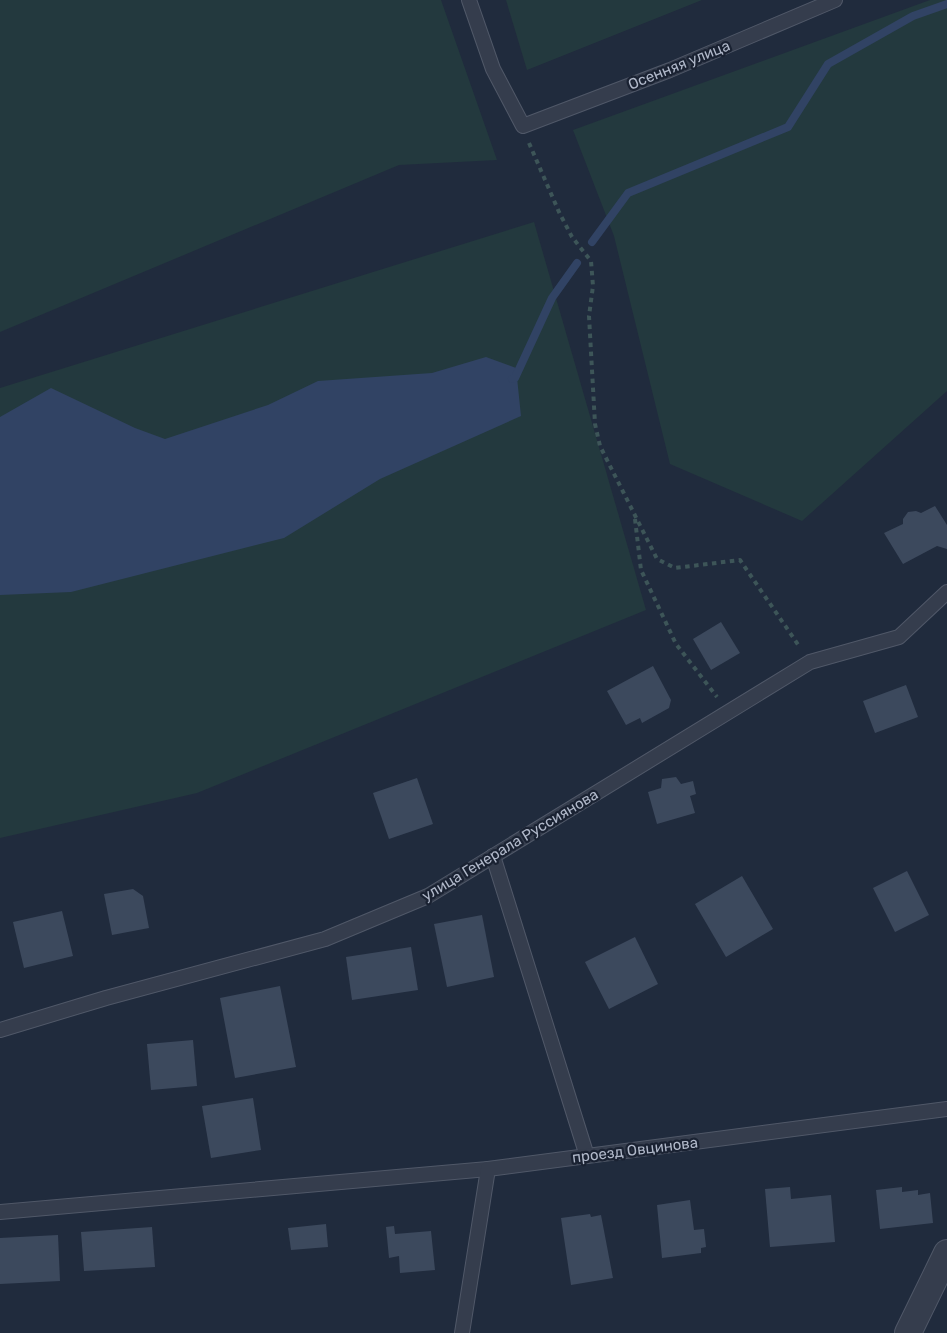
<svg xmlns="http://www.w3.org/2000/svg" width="947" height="1333" viewBox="0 0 947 1333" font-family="Rubik,sans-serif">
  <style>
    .green { fill: #23393e }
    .water { fill: #314364 }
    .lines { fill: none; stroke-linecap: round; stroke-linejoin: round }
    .stream { stroke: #314364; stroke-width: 8 }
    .building { fill: #3c495d }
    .lane-casing { stroke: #505868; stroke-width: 16 }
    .street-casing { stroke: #505868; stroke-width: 28 }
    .path { stroke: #3d5558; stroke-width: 4; stroke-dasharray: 4.5 4.5; stroke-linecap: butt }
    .lane { stroke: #353d4d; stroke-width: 14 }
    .street { stroke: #353d4d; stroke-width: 26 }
    .labels { text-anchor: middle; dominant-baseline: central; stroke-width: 4.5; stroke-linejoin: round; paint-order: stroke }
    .street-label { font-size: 15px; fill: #b0b8c9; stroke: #1a2232 }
  </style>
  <rect width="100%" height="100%" fill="#202b3d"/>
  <g class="green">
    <polygon points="0,0 441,0 497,160 399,165 0,332"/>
    <polygon points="506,0 702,0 527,70"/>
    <polygon points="930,0 947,0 947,391 802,521 670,464 614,236 573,130"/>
    <polygon points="534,222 646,610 197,793 0,838 0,388"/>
  </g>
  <polygon class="water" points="486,357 516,368 521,416 380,479 284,538 71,592 0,595 0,417 51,388 135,428 165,439 268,405 318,381 432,373"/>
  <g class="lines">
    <g class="stream">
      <polyline points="592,242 628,193 788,127 828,64 913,16 947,4"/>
      <polyline points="512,379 515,378 552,298 577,263"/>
    </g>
  </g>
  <g class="building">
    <polygon points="935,506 947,525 947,549 937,546 903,564 884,533 903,524 903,519 908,512 916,511 921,513"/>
    <polygon points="721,622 740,653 711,670 693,639"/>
    <polygon points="653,666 671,700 669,708 642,723 640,718 626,725 607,691"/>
    <polygon points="906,685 918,717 875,733 863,701"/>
    <polygon points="676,777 681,784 693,781 696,794 690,796 695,813 657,824 648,792 661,788 662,779"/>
    <polygon points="417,778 433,824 389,839 373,793"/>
    <polygon points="907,871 929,915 895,932 873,888"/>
    <polygon points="742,876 773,929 726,957 695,904"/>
    <polygon points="133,889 143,896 149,928 112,935 104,894"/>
    <polygon points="62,911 73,956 24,968 13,922"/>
    <polygon points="482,915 494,977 447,987 434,924"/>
    <polygon points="635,937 658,984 609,1009 585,962"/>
    <polygon points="411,947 418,990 352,1000 346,957"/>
    <polygon points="280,986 296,1067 235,1078 220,998"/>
    <polygon points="193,1040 197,1086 151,1090 147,1044"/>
    <polygon points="253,1098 261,1150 211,1158 202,1106"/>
    <polygon points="790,1187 791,1199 831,1195 835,1242 770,1247 765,1189"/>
    <polygon points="902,1187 902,1192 918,1190 918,1195 930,1193 933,1223 880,1229 876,1190"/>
    <polygon points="690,1200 694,1230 704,1229 706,1247 701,1248 701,1253 662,1258 657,1205"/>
    <polygon points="590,1214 591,1217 601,1215 613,1278 571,1285 561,1218"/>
    <polygon points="326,1224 328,1247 291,1250 288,1228"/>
    <polygon points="394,1226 395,1234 431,1231 435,1270 400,1273 399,1256 389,1258 386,1227"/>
    <polygon points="152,1227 155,1267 84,1271 81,1232"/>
    <polygon points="58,1235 60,1281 0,1284 0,1238"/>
  </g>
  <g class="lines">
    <defs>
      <g id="lane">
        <polyline points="469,0 493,69 523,126 670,70 835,0"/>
        <polyline points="493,856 587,1156"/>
        <polyline points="0,1030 106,998 325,939 428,896 810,662 899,637 947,592"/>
        <polyline points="0,1212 488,1169"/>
        <polyline points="462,1333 488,1169 947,1109"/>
      </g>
      <polyline id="street" points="908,1333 947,1253"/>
    </defs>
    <use href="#lane" class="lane-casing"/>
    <use href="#street" class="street-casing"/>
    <g class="path">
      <polyline points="529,143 559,212 572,237 591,261 593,286 589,316 595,424 600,446 657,559 675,568 740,560 799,646"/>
      <polyline points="635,519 641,570 676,644 717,697"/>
    </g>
    <use href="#lane" class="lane"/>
    <use href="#street" class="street"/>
  </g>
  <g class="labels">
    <g class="street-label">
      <text transform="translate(679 65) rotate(-22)">Осенняя улица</text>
      <text transform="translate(510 845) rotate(-31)">улица Генерала Руссиянова</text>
      <text transform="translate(635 1150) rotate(-7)">проезд Овцинова</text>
    </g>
  </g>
</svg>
